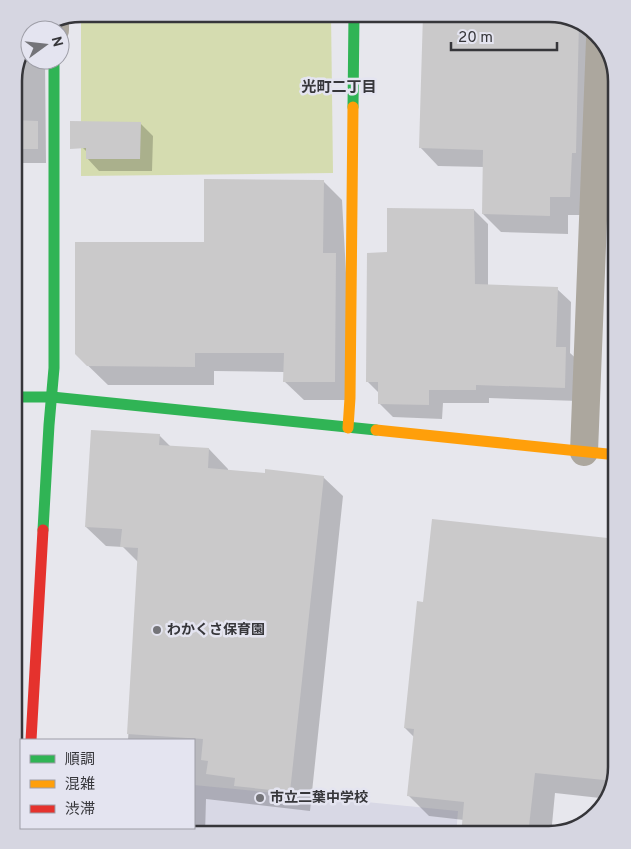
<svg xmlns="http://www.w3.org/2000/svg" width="631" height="849" viewBox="0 0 631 849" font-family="Overpass,'Noto Sans JP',sans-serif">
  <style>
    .built { fill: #d8d8e5 }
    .green { fill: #d5dcb0 }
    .shadow { fill: #0003 }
    .building { fill: #cac9ca }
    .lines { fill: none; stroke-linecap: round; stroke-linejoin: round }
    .street { stroke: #aca79e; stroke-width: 28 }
    .fast { stroke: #30b455; stroke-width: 11 }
    .slow { stroke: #ff9f0a; stroke-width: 11 }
    .jam { stroke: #e5322d; stroke-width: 11 }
    .poi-dot { fill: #747479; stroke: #e4e4f0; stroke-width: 2 }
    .labels { text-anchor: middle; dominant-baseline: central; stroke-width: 5; stroke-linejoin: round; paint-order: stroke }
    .poi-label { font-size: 14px; font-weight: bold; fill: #36363a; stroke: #e4e4f0; text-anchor: start }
    .neighbourhood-label { font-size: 15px; font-weight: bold; fill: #36363a; stroke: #e4e4f0 }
    .rim { fill: none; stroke: #36363a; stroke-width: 2.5 }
  </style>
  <rect width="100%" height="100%" fill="#e7e7ed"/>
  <polygon class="built" points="194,785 458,811 456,835 190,835 191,828 194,828"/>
  <g class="green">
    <polygon points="81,14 331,14 333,173 81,176"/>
    <polygon points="14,674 21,674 15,773 14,768"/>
  </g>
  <g class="shadow">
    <polygon points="424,14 554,14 584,23 599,38 588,215 568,215 568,234 501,232 483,214 484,167 438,166 420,147"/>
    <polygon points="30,44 30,60 45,60 46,163 14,163 14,76"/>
    <polygon points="140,123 153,136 152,171 99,171 87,158 87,152 83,148"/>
    <polygon points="323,181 342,200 353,400 304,400 284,381 284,372 214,371 214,385 108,385 76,354 205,244"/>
    <polygon points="474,210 488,224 488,286 557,289 571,302 570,353 580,362 579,401 489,398 489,403 443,403 442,419 393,417 379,403 379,393 367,381 389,254"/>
    <polygon points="159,435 171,447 209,449 228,469 228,471 323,477 343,496 310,811 206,799 205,835 109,835 109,828 194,828 194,740 128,740 139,563 123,547 106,546 86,527"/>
    <polygon points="433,520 617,540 617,768 609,799 555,793 551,835 462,835 464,820 429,816 408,795 414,737 405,728 424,603"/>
  </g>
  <g class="building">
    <polygon points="423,14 554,14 579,21 576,153 572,153 570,197 550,197 550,216 482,214 483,150 419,148"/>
    <polygon points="14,120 38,121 38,149 14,149"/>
    <polygon points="70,121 141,122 140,159 86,159 86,148 70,149"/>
    <polygon points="204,179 324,180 323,253 336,253 335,382 283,382 284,353 195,353 195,367 87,366 75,354 75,242 204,242"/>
    <polygon points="387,208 474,209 475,284 558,287 556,347 566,347 565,388 476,385 476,390 429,390 429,405 378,404 378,382 366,382 367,253 387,252"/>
    <polygon points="91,430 160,434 159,445 209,448 208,468 265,473 265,469 324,476 290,792 234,786 235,778 206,774 208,761 201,760 203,739 127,734 138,548 120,547 122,529 85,527"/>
    <polygon points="432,519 617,539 617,768 614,781 535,773 528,835 461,835 464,802 407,796 414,729 404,728 417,601 423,602"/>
  </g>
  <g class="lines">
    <g class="street">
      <polyline points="55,30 55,24"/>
      <polyline points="584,452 600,40"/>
    </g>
    <g class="fast">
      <polyline points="353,107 354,14"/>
      <polyline points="14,397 52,397 376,430"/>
      <polyline points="43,530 49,425 54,368 54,60"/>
    </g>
    <g class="slow">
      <polyline points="348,428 350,398 353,107"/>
      <polyline points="376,430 617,455"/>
    </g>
    <polyline class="jam" points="31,740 43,530"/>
  </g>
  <g class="poi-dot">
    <circle cx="157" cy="630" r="5"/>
    <circle cx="260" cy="798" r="5"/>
  </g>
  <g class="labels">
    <g class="poi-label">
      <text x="167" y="630">わかくさ保育園</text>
      <text x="270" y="798">市立二葉中学校</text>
    </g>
    <g class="neighbourhood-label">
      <text x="339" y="88">光町二丁目</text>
    </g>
  </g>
  <path d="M0 0H631V849H0ZM81 22H549A59 59 0 0 1 608 81V767A59 59 0 0 1 549 826H81A59 59 0 0 1 22 767V81A59 59 0 0 1 81 22Z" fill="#d6d6e1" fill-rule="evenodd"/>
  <path class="rim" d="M81 22H549A59 59 0 0 1 608 81V767A59 59 0 0 1 549 826H81A59 59 0 0 1 22 767V81A59 59 0 0 1 81 22Z"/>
  <rect x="20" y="739" width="175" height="90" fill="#e4e4f0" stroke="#9e9ea7"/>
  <rect x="30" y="755" width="25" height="8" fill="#30b455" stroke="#9e9ea7"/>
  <text x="65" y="764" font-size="15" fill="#36363a">順調</text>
  <rect x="30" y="780" width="25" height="8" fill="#ff9f0a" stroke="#9e9ea7"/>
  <text x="65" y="789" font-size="15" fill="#36363a">混雑</text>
  <rect x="30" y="805" width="25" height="8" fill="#e5322d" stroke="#9e9ea7"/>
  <text x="65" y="814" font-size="15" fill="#36363a">渋滞</text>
  <g transform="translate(45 45) rotate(75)"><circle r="24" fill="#e4e4f0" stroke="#9e9ea7"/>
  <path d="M0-4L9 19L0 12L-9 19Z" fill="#747479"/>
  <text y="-8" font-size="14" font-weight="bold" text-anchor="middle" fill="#36363a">N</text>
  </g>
  <path d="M451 42v8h106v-8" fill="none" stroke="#36363a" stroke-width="2.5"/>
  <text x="458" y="42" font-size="15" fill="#36363a" stroke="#e4e4f0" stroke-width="4" paint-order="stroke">20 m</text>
</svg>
